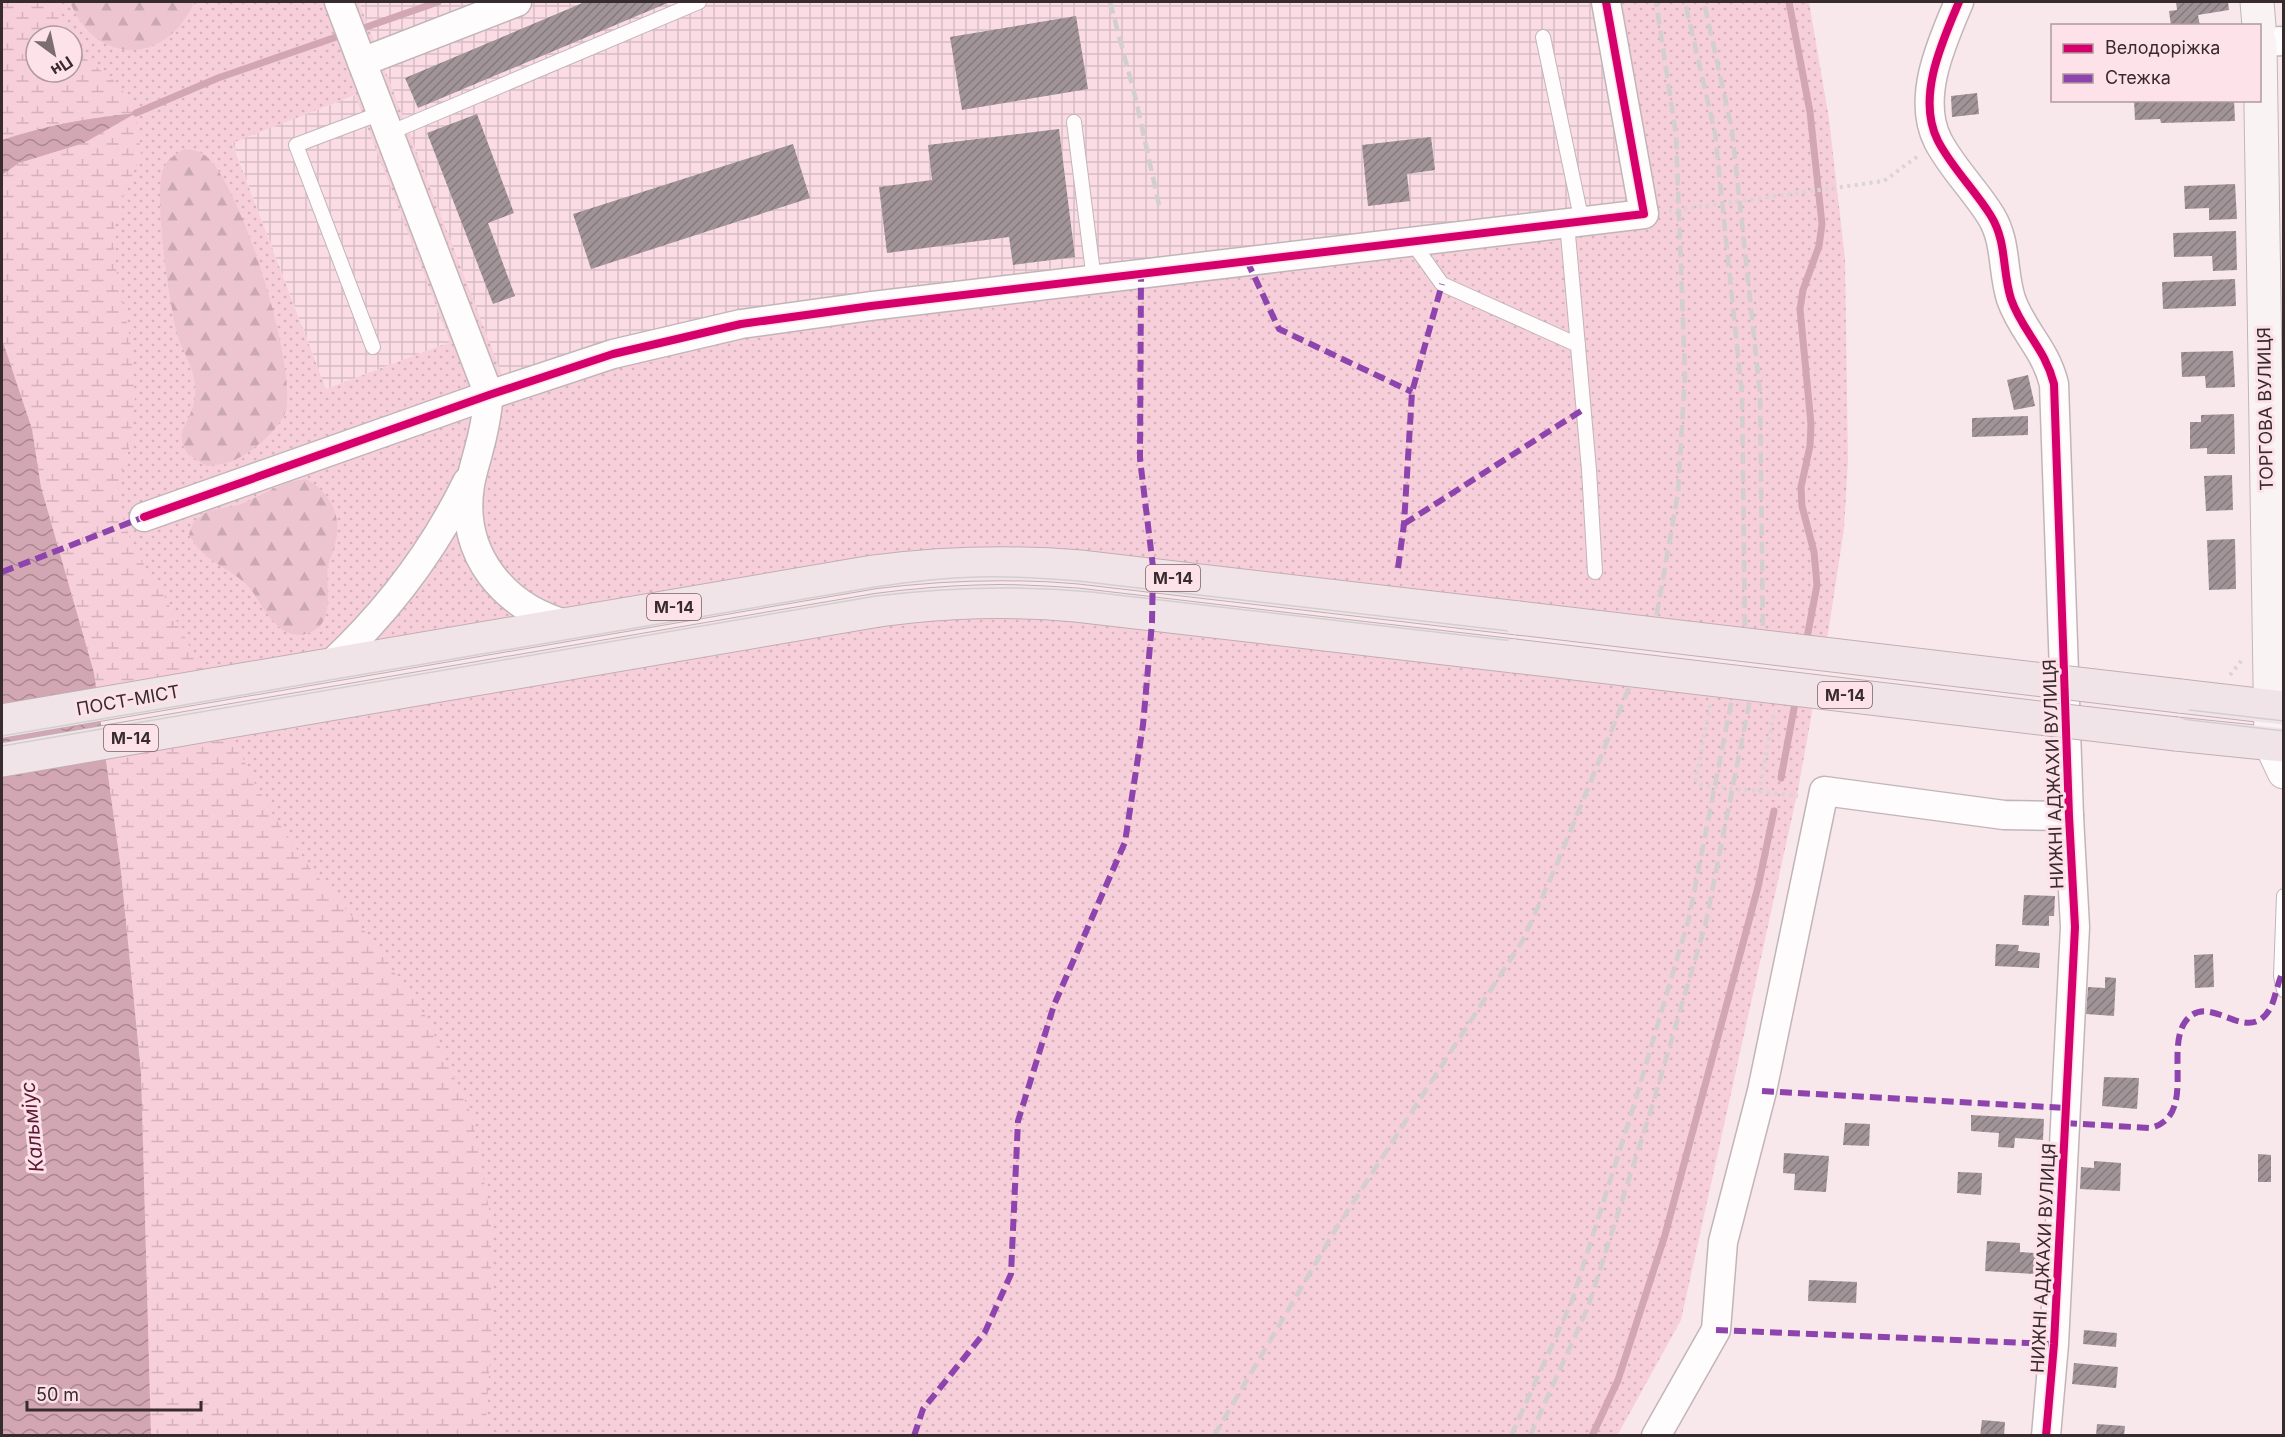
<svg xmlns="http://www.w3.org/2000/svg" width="2285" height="1437" viewBox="0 0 2285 1437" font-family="Inter,sans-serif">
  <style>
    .industrial { fill: url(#industrial-grid) }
    .grass { fill: url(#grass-dots); fill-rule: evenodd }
    .forest { fill: url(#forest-firs) }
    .wetland { fill: url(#wetland-marsh) }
    .water { fill: url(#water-waves) }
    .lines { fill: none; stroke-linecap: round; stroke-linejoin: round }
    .stream { stroke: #d2a6b3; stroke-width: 7 }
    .building { fill: url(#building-hatch) }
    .service-casing { stroke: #c2b5b8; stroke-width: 16 }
    .minor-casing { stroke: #c2b5b8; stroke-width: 31 }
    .tertiary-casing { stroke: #c2b5b8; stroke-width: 35 }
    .secondary-casing { stroke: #c2b5b8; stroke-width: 35 }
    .trunk-casing { stroke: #c3adb3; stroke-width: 35 }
    .path { stroke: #d9d4d5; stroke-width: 4; stroke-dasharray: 3 4.5; stroke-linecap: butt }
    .service { stroke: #fefcfc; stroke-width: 14 }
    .minor { stroke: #fefcfc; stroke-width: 28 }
    .tertiary { stroke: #fefcfc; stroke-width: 33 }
    .secondary { stroke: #f9f3f4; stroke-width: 33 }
    .trunk { stroke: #f1e4e8; stroke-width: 33 }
    .tram { stroke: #d3cecf; stroke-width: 1.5 }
    .rail { stroke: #d3cecf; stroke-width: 4.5; stroke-dasharray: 12 6; stroke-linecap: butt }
    .trunk-bridge-casing { stroke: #c3adb3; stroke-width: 35; stroke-linecap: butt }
    .trunk-bridge { stroke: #f1e4e8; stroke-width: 33 }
    .quiet { stroke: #8e44ad; stroke-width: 6; stroke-dasharray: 12 6; stroke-linecap: butt }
    .cycleway-casing { stroke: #fee2e9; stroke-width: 11 }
    .cycleway { stroke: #d6006c; stroke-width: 8 }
    .labels { text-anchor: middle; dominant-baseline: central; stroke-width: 6; stroke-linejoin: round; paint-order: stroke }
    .shield { fill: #fee2e9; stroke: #736267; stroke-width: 1.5 }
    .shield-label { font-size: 16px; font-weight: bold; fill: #382b2f }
    .street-label { font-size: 18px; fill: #382b2f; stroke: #fee2e9 }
    .water-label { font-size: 20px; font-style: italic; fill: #5c1834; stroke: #fee2e9 }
  </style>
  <defs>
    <pattern id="industrial-grid" width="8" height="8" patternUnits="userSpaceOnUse" patternTransform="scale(1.5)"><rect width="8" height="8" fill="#fbdce5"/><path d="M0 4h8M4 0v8" fill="none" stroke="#d8bdc5"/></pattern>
    <pattern id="grass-dots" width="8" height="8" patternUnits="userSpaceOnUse" patternTransform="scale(1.5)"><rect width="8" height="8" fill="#f7cfda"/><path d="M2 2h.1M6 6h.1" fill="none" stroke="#d4b2bb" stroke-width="1.8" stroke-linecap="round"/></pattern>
    <pattern id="forest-firs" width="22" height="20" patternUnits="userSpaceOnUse" patternTransform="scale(1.5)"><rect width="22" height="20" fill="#ecc5d0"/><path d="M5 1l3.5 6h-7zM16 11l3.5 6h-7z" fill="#cba9b3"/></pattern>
    <pattern id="wetland-marsh" width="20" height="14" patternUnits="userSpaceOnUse" patternTransform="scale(1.5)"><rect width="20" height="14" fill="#f7cfda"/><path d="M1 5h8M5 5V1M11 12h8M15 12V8" fill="none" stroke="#d4b2bb"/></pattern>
    <pattern id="water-waves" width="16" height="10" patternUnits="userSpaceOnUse" patternTransform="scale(1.5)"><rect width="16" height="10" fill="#d2a6b3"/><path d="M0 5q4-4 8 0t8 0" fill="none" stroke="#ab8792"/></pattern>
    <pattern id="building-hatch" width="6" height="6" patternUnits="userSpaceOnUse" patternTransform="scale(1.5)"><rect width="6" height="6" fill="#a19498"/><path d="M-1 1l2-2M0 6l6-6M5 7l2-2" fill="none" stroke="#84797c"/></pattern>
  </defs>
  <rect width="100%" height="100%" fill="#f8e8ec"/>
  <g class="industrial">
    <polygon points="359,2 1598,2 1634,206 504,381"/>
    <polygon points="356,95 450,342 326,389 232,142"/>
  </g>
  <g class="grass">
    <path d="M2 2H359L504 380 611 345 1634 206 1598 2H1809L1829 119 1845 259 1848 461 1844 529 1826 646 1080 558 97 696 32 429 2 339V175L19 163 37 128 2 140ZM36 36H72V72H36ZM355 95 450 342 326 389 232 143Z"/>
    <polygon points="977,609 1814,701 1798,790 1681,1320 1617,1436 151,1435 230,731"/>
  </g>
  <g class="forest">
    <path d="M70 2H194C167 65 96 67 70 2Z"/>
    <path d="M184 149C194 150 202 151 209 159 243 192 296 363 286 410 281 429 248 456 230 462 223 464 215 465 207 466 197 460 184 454 182 442 180 428 187 424 191 412 194 406 196 393 195 385 194 367 182 351 177 334 170 305 152 191 164 167 169 158 176 154 184 149Z"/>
    <path d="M306 479C330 492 343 516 335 544 334 551 330 558 328 566 325 586 335 617 315 630 308 635 297 636 289 633 270 626 260 599 247 585 226 565 203 562 189 534L194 521 208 511 239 505 289 482Z"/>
  </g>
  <g class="wetland">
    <path d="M2 2H55L71 36H36V72H72V37L85 58 113 80 127 96 136 113 141 155 123 197 112 236 118 282 130 338 135 397 129 449 118 485 120 510 134 550 162 591 205 678 97 696 94 673 41 487 32 429 2 339V175L19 163 84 143 134 113C88 118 45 125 2 140Z"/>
    <polygon points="230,731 253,780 275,818 310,868 363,929 426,1017 472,1116 491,1220 491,1343 485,1435 151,1435 141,1072 120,862 105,752"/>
  </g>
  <g class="water">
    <path d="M136 113 84 143 19 163 2 175V140C46 125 89 118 136 113Z"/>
    <polygon points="2,339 32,429 41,487 94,673 120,862 141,1072 151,1435 2,1435"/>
  </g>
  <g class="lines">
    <g class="stream">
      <polyline points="1789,2 1810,112 1822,224 1819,246 1803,290 1800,309 1811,424 1810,446 1801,487 1802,506 1814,552 1817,585 1806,643"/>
      <polyline points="355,31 438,2"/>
      <polyline points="136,113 218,78 345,34"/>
      <polyline points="1781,778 1796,698"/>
      <polyline points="1592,1436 1618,1380 1665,1235 1758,887 1774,811"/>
    </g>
  </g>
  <g class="building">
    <polygon points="585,2 670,2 418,108 405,78"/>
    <polygon points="2176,2 2228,2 2229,10 2198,15 2200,26 2171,26 2169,11 2177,10"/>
    <polygon points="1076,16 1088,89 962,110 950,37"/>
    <polygon points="1977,93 1979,114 1952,117 1951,96"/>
    <polygon points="2134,100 2234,100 2235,121 2161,123 2160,119 2135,120"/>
    <polygon points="477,114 514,213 488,223 515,296 493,304 427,133"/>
    <polygon points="1059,129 1075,257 1013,265 1009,237 887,253 879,187 932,180 928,145"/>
    <polygon points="1431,137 1435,170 1407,174 1410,201 1368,206 1362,145"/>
    <polygon points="793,144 810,198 591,269 573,214"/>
    <polygon points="2235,184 2237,219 2209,220 2209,208 2185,209 2184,186"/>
    <polygon points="2236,231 2237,270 2213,271 2212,256 2174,257 2173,233"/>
    <polygon points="2235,279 2236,306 2163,309 2162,282"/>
    <polygon points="2233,351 2235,387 2206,388 2205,376 2182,377 2181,352"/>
    <polygon points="2028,375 2035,406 2014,410 2007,380"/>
    <polygon points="2234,414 2235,454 2207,454 2207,448 2190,449 2190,422 2201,422 2201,415"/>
    <polygon points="2028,416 2028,435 1972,437 1972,418"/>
    <polygon points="2232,475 2233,510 2206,511 2204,476"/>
    <polygon points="2235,539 2236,589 2209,590 2207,540"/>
    <polygon points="2024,895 2055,896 2054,916 2049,916 2049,926 2022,925"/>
    <polygon points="1996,944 2019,945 2018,951 2040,953 2039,968 1995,966"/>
    <polygon points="2213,954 2214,987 2195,988 2194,955"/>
    <polygon points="2105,977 2116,978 2114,1016 2086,1014 2088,987 2105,988"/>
    <polygon points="2104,1077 2139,1078 2137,1109 2102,1106"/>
    <polygon points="1971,1115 2044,1119 2043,1140 2015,1138 2014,1148 1998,1147 1999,1133 1971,1131"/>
    <polygon points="1845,1123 1870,1124 1869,1146 1843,1145"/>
    <polygon points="1784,1153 1829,1156 1826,1192 1794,1190 1795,1174 1783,1173"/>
    <polygon points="2258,1154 2271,1155 2271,1182 2258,1182"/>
    <polygon points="2094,1161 2121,1163 2120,1191 2080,1189 2081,1167 2094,1168"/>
    <polygon points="1958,1172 1982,1173 1981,1195 1957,1193"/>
    <polygon points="1987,1241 2020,1243 2020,1252 2036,1253 2035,1274 1985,1271"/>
    <polygon points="1809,1280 1857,1282 1856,1303 1808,1301"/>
    <polygon points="2084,1330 2117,1333 2116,1347 2083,1344"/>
    <polygon points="2074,1363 2118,1367 2116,1388 2072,1384"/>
    <polygon points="1982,1420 2005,1422 2004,1436 1980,1436"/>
    <polygon points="2097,1424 2125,1426 2124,1436 2096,1436"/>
  </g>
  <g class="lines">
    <defs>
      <g id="service">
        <polyline points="1543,37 1582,222"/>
        <polyline points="1074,122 1094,280"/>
        <polyline points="389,133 699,2"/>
        <polyline points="1567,223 1589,470 1595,572"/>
        <polyline points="1412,242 1442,284 1578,345"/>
        <polyline points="373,347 296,145 381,113"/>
        <polyline points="2284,896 2281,976 2284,990"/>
      </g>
      <g id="minor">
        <path d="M339 2 489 395C487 413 484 431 479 449 476 461 472 473 470 485 459 554 504 608 569 625"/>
        <path d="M1959 2C1942 42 1916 98 1938 141 1952 168 1975 190 1991 216 2007 242 2002 271 2011 299 2022 331 2045 348 2054 384L2069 816 2075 927 2054 1344 2046 1436"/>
        <polyline points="2260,42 2284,41"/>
        <polyline points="362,62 517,2"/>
        <polyline points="144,517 489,395 613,354 741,324 871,306 1644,214 1606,2"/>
        <path d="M330 665C387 612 433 552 467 482"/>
        <polyline points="1656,1436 1716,1330 1723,1242 1762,1091 1824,791 2004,815 2069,816"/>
      </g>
      <polyline id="tertiary" points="2271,744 2284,772"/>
      <g id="secondary">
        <polyline points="2257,2 2259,26"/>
        <polyline points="2260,44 2271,744"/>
      </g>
      <g id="trunk">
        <polyline points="2180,696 2284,708"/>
        <path d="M2 721 873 572C944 563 1008 561 1080 567L1518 618"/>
        <polyline points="2176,734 2284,745"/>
        <path d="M2 760 879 610C948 601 1006 599 1076 605L1514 656"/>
      </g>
    </defs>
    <use href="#service" class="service-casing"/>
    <use href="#minor" class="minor-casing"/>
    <use href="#tertiary" class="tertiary-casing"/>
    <use href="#secondary" class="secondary-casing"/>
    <use href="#trunk" class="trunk-casing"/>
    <g class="path">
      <polyline points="1669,211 1884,181 1918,156"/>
      <polyline points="2230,675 2242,660"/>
      <polyline points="1710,705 1696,780 1700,785 1798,796"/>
      <polyline points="1759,792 1774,713"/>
    </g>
    <use href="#service" class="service"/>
    <use href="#minor" class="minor"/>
    <use href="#tertiary" class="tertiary"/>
    <use href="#secondary" class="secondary"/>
    <use href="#trunk" class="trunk"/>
    <g class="tram">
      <path d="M2 736 875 587C909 582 942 578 976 577 1010 576 1044 578 1078 581L2284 721"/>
      <path d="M2 746 876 596C949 587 1019 585 1092 592L2284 731"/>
    </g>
    <g class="rail">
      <polyline points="1110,2 1136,100 1159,205"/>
      <polyline points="1214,1436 1334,1232 1523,940 1554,871 1655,624 1678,493 1685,375 1676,135 1656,2"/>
      <polyline points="1511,1436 1572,1301 1634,1105 1689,918 1745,632 1742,394 1715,133 1685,2"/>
      <polyline points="1530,1436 1588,1307 1651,1110 1706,922 1763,634 1760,393 1732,130 1704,2"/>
    </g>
    <defs>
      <g id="trunk-bridge">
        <polyline points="1518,618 2180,696"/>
        <polyline points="1514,656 2176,734"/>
      </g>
    </defs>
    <use href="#trunk-bridge" class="trunk-bridge-casing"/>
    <use href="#trunk-bridge" class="trunk-bridge"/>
    <g class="quiet">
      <polyline points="1247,261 1279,329 1412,392"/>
      <polyline points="1404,524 1584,409"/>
      <polyline points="1398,568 1404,524 1412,392 1442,284"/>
      <polyline points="2,572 144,517"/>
      <polyline points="1762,1091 2066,1108"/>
      <path d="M2065 1123 2150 1128C2197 1117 2165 1051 2185 1022 2209 988 2248 1050 2271 1007 2275 998 2277 986 2281 976"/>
      <polyline points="1716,1330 2054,1344"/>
      <polyline points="914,1436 923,1409 985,1332 1011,1274 1018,1121 1054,1005 1125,842 1143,725 1152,623 1153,567 1140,459 1141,274"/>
    </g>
    <defs>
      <g id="cycleway">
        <path d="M1959 2C1942 42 1916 98 1938 141 1952 168 1975 190 1991 216 2007 242 2002 271 2011 299 2022 331 2045 348 2054 384L2069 816 2075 927 2054 1344 2046 1436"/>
        <polyline points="144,517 489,395 613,354 741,324 871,306 1644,214 1606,2"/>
      </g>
    </defs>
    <use href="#cycleway" class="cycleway-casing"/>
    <use href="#cycleway" class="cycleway"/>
  </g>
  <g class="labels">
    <g class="shield">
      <rect x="1146" y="565" width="54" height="26" rx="4.5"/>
      <rect x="647" y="594" width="54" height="26" rx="4.5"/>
      <rect x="1818" y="682" width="54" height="26" rx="4.5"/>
      <rect x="104" y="725" width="54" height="26" rx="4.5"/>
    </g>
    <g class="shield-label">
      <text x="1173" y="578">М-14</text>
      <text x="674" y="607">М-14</text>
      <text x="1845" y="695">М-14</text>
      <text x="131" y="738">М-14</text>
    </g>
    <g class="street-label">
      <text transform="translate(2265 409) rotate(-91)">ТОРГОВА ВУЛИЦЯ</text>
      <text transform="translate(128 700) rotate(-10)">ПОСТ-МІСТ</text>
      <text transform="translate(2053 774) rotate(-92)">НИЖНІ АДЖАХИ ВУЛИЦЯ</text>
      <text transform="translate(2043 1258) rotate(-87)">НИЖНІ АДЖАХИ ВУЛИЦЯ</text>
    </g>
    <g class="water-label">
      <text transform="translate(32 1127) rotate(-96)">Кальміус</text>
    </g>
  </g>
  <rect width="2285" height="1437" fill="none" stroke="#382b2f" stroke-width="6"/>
  <rect x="2051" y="24" width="210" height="78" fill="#fee2e9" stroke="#af999f" stroke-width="1.5"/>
  <rect x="2063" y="44" width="30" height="9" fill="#d6006c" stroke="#af999f" stroke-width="1.5"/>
  <text x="2105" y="54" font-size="18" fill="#382b2f">Велодоріжка</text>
  <rect x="2063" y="74" width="30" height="9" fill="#8e44ad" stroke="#af999f" stroke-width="1.5"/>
  <text x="2105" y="84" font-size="18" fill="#382b2f">Стежка</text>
  <g transform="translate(54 54) rotate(147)"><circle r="28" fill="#fee2e9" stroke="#af999f" stroke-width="1.5"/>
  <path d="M0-4.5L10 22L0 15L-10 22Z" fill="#7b6d71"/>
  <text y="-9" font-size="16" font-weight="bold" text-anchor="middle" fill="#382b2f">Пн</text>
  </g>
  <path d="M27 1401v9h174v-9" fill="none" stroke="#382b2f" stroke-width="3"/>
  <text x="36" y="1401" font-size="18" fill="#382b2f" stroke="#fee2e9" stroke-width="4.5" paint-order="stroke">50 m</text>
</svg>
